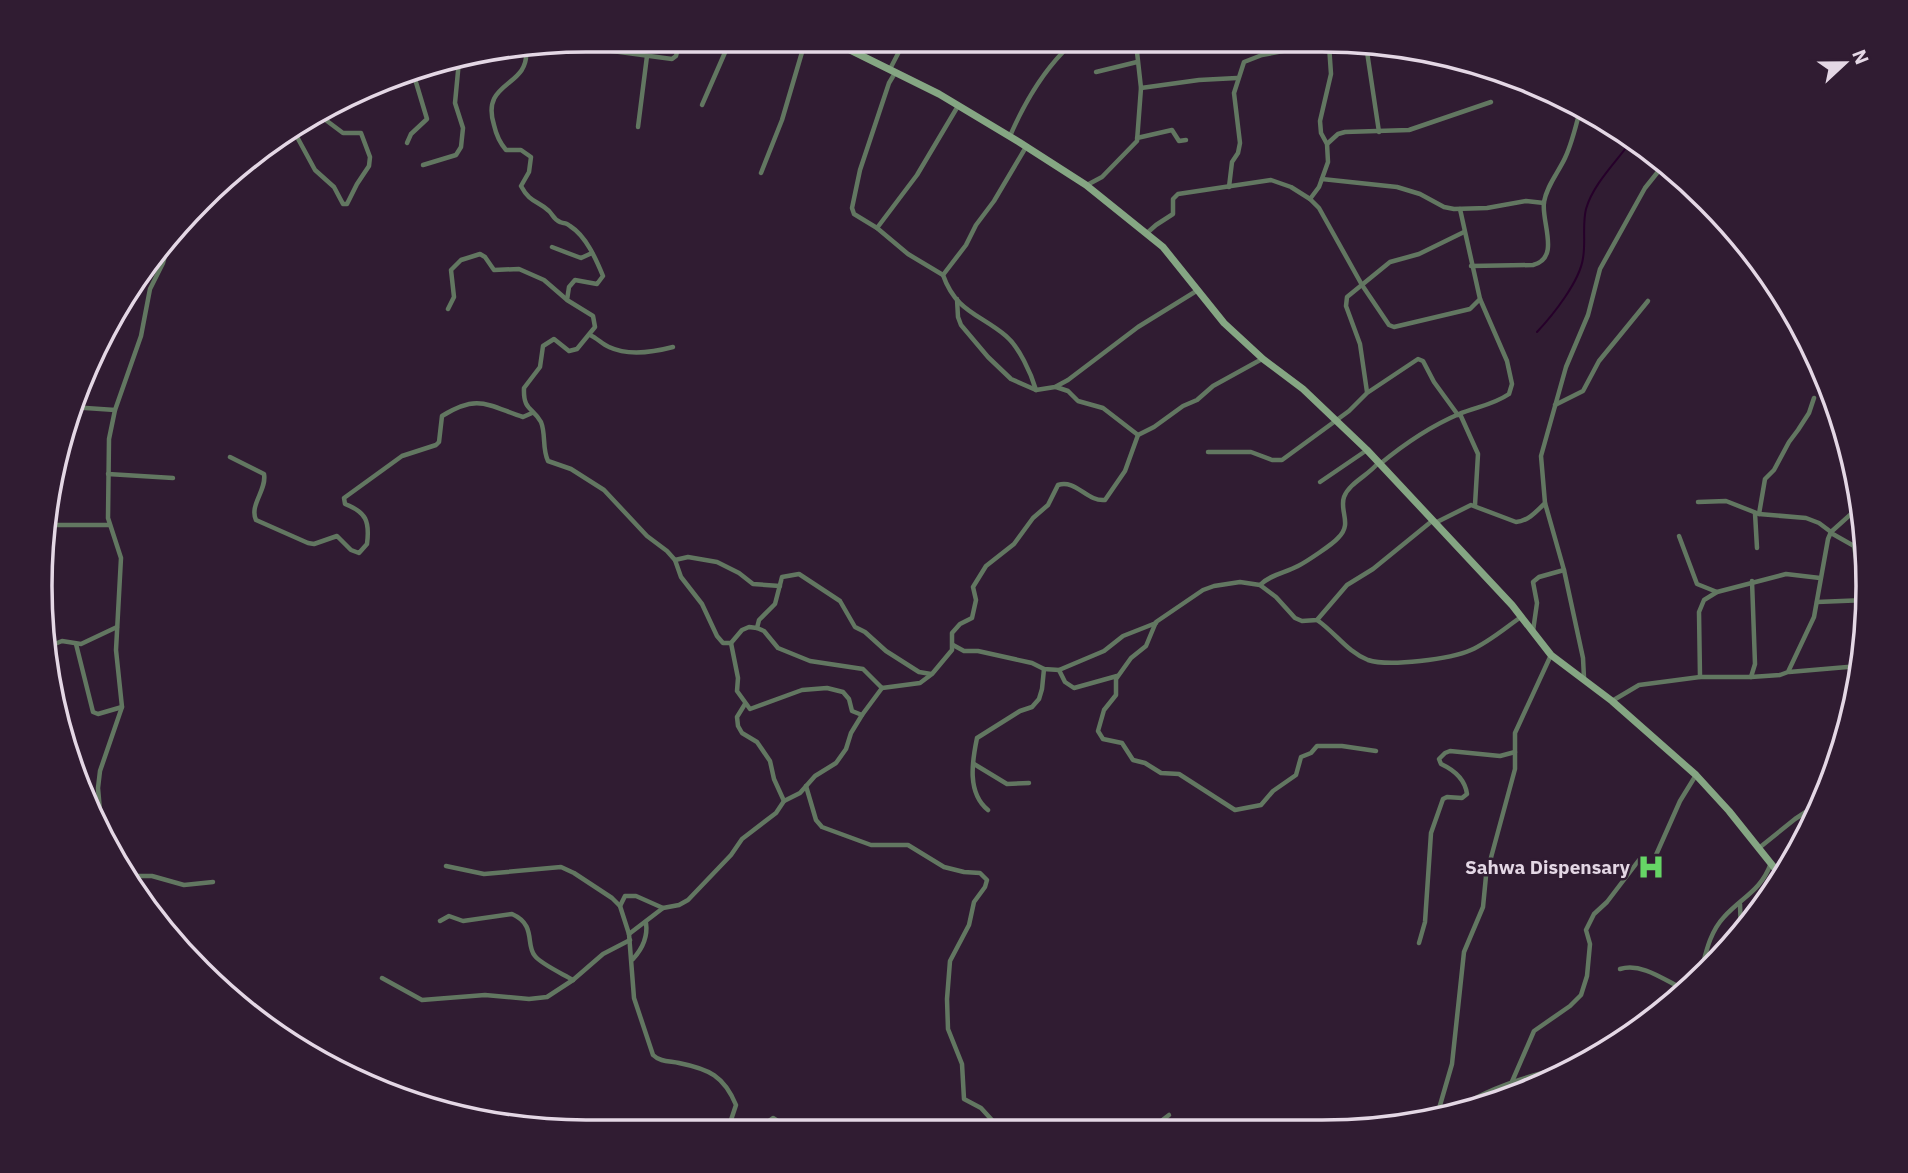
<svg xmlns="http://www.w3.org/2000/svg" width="1908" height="1173" viewBox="0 0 1908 1173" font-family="'IBM Plex Sans',sans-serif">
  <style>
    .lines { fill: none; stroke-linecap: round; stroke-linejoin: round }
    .stream { stroke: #26002a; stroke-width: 2 }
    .street { stroke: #627761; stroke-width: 4.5 }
    .secondary { stroke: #85a683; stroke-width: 7 }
    .labels { text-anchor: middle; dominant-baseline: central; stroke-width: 5; stroke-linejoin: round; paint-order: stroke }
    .poi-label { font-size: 19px; font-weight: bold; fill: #e4d7e5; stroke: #301c32; text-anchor: end }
    .rim { fill: none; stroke: #e4d7e5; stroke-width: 3.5 }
  </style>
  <rect width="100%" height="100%" fill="#301c32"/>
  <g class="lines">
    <path class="stream" d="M1537 332C1553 315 1580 281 1583 258 1586 242 1582 225 1586 209 1593 184 1617 161 1632 140"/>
    <g class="street">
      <polyline points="586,40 585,45 590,48 672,59 676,56 680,41"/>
      <polyline points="1366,45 1379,132"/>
      <path d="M526 50C530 88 480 80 494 125 496 134 500 143 506 150H521L531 157 529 172 521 186C530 203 537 200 549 211 553 215 554 220 560 222 567 225 563 221 570 226 586 236 596 259 603 276L597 284 575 280 569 287 567 300 593 316 595 327 577 349 569 351 554 339 543 346 540 367 524 388C523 411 533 407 541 422 546 434 542 449 548 461L571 469 604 490 647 536 667 551 675 560 681 577 702 604 717 636 723 643H731L742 630 749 627 757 628 764 631 778 648 810 661 863 669 882 688 920 683 932 674 952 650V633L960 624 972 618 976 600 973 587 986 566 1014 544 1033 518 1048 505 1058 485C1076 479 1087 502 1105 500L1125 471 1138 435 1154 427 1183 406 1197 400 1213 386 1262 359"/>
      <polyline points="890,69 904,42"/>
      <polyline points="1096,72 1137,62"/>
      <polyline points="895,73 889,83 860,170 852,208 854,214 877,228 908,254 943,275"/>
      <polyline points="1141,88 1199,80 1237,78"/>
      <polyline points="702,105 730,41"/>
      <polyline points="638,127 647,56"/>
      <polyline points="296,135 315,170 334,187 343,204 347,204 357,184 369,166 370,157 361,133 343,133 323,118"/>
      <path d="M1010 136C1023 106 1040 76 1063 52"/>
      <polyline points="1137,138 1172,130 1179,141 1186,140"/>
      <polyline points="407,143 411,134 427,119 412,69"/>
      <polyline points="1327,144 1338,134 1345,132 1409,130 1491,102"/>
      <path d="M1026 147 994 201 976 225 966 245 943 275C956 312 980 314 1006 336 1019 347 1031 373 1036 390"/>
      <polyline points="423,165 456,155 461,147 463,128 455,103 459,61"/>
      <polyline points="761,173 782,120 805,42"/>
      <polyline points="1322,179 1397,187 1420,194 1444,207 1454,209 1487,208 1526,201 1544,203"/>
      <polyline points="1087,185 1102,177 1137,141 1141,88 1136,43"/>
      <polyline points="1229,187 1232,162 1238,153 1240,143 1234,93 1244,62 1262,55 1320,44"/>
      <polyline points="214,195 229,187 258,157 386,83"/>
      <polyline points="1310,199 1319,187 1328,162 1327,144 1321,133 1320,121 1331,74 1329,45"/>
      <polyline points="877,228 917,175 958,106"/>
      <polyline points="1147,233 1156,225 1173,214 1173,199 1178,194 1271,180 1291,187 1310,199 1319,208 1362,285 1389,325 1394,327 1470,309 1480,299 1460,209"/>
      <polyline points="552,247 581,258 592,253"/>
      <path d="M1471 266 1533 265C1561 258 1541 222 1544 202 1547 185 1558 173 1565 158 1572 143 1576 126 1580 110"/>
      <polyline points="957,299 958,317 961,325 988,357 1011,379 1036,390 1055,387 1068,380 1138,327 1198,290"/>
      <polyline points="448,309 454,297 451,270 461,260 480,254 485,257 494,270 519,269 544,280 566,299"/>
      <path d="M590 335C597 338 602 344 609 347 628 356 654 352 673 347"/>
      <polyline points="1056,387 1068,391 1078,401 1103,408 1138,435"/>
      <polyline points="1367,392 1360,344 1346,306 1347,297 1390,262 1419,254 1464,232"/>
      <polyline points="1555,405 1583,391 1599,361 1648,301"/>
      <polyline points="71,407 115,410"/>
      <polyline points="1460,414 1478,454 1475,505"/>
      <polyline points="1208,452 1251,452 1272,460 1282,460 1349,411 1367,393 1418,359 1423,361 1434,382 1458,415"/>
      <path d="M230 457 264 474C267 490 249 505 256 520L308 543 314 544 337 536 351 550 359 553 367 544C370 521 366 512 345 504L344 498 402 456 436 445 439 442 442 416C478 394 487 405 523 417L532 413"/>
      <path d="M1380 464C1403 445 1431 426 1459 414 1476 407 1493 405 1509 394L1512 384 1507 361 1480 299"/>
      <polyline points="108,474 173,478"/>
      <polyline points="1320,482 1367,450"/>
      <polyline points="1698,502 1726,501 1759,514 1806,518 1819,523 1831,532"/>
      <polyline points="1755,513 1757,548"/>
      <polyline points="1759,514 1765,479 1774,470 1789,442 1798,430 1809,413 1814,398"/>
      <path d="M1435 523 1471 505 1516 522C1528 521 1536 512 1545 503"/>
      <polyline points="50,525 109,525"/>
      <polyline points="1831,533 1854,546 1856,558 1860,563 1859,600"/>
      <polyline points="1679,536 1697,584 1717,592"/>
      <polyline points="675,560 688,557 717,562 739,573 753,584 780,586"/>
      <path d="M1260 585C1271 574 1285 573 1298 566 1306 562 1333 544 1338 538 1353 524 1339 511 1344 497 1349 483 1369 475 1378 463"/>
      <polyline points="1817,602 1866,600"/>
      <path d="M1317 620C1335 632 1347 652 1368 660 1389 667 1451 659 1471 650 1489 642 1505 628 1521 617"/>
      <polyline points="757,628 759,620 775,604 782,577 799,574 840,601 855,627 865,632 886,651 919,672 931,674"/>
      <polyline points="1533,631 1537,603 1533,582 1539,577 1564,570"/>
      <polyline points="731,643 738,678 737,691 750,709 802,690 827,688 843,692 849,699 852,711 862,715 882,688"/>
      <polyline points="76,644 93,712 98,714 122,707"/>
      <polyline points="953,645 964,651 978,651 1032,663 1044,669 1059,670 1104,651 1123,636 1156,623"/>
      <polyline points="50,646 62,641 81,644 117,627"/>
      <polyline points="1059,670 1065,682 1074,688 1117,676"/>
      <polyline points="1789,672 1859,666"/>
      <polyline points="1700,677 1699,612 1704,600 1717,592 1786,574 1820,578"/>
      <polyline points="1751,677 1755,664 1752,581"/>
      <polyline points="1584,678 1583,658 1564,570 1545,503 1541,456 1566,367 1588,315 1600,269 1645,188 1665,163"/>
      <polyline points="1612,701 1639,685 1700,677 1751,677 1780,675 1788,672 1814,617 1828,539 1831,532 1861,505"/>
      <polyline points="745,704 737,717 738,726 742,733 757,742 770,761 774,779 784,801"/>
      <polyline points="1376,751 1342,746 1317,746 1311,753 1301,757 1296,775 1273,791 1261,805 1235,810 1179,774 1161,773 1145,763 1133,760 1122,743 1103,739 1098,731 1104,710 1116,695 1116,679 1131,658 1146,646 1156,622 1203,590 1214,586 1240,582 1260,585 1276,597 1295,618 1302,621 1317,620 1347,585 1373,569 1432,521"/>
      <polyline points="974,764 1007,784 1029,783"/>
      <polyline points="806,786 816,820 822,827 871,845 908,845 944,867 964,872 980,873 987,880 985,887 974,902 969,925 950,961 947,999 948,1029 962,1064 964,1099 981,1108 1001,1130"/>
      <path d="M988 810C967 793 972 762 977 738L1020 711 1032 707 1039 699 1042 689 1044 669"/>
      <polyline points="101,822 98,788 100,771 122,707 116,650 121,558 108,518 109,439 115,410 141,336 150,289 163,263 168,245"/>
      <polyline points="1759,848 1795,819 1821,802"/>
      <polyline points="1656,855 1680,801 1696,775"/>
      <path d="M446 866 484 874 561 867 574 873 612 898 620 906 629 934 634 998 653 1055C660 1062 670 1061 679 1063 709 1069 724 1076 736 1105L728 1129"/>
      <polyline points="130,876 152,876 184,885 213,882"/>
      <polyline points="1740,904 1741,934"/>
      <polyline points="620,906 625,896 636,896 663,908"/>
      <path d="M440 921 449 916 463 921 512 914C537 925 525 945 535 956 541 964 563 974 573 980"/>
      <polyline points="629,934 663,908 679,905 688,900 731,855 742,839 776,813 784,801 800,793 815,776 836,763 846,749 851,733 862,715"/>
      <path d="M1419 943 1425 922 1431 833 1443 799 1447 797 1462 798 1467 794C1465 779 1454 770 1441 764L1439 759 1445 753 1450 751 1500 756 1515 752"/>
      <path d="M633 959C643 948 648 937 646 923"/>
      <path d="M1620 969C1643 962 1667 982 1687 991"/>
      <polyline points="382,978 422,1000 485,995 529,999 547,997 573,980 603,954 630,940"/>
      <path d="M1699 979C1705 958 1708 934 1724 917 1742 897 1761 891 1771 863"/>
      <polyline points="1511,1084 1534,1031 1570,1006 1581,995 1587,976 1590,944 1586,930 1594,914 1607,902 1639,860"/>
      <path d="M1446 1117C1486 1085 1546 1071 1595 1060"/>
      <polyline points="1436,1119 1452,1064 1464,952 1483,907 1486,876 1515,769 1515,733 1551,655"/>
      <polyline points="758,1129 773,1118 790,1129"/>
      <polyline points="858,1130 874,1122 923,1130"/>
      <polyline points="1148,1131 1169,1115"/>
    </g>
    <polyline class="secondary" points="834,42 939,94 1019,142 1086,185 1163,247 1224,323 1263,359 1303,389 1367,450 1512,605 1551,655 1612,701 1696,775 1729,811 1781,876"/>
  </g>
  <defs>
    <symbol id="hospital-bare" viewBox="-9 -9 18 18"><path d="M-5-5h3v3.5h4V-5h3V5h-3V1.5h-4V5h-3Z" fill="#66d466" stroke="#301c32" stroke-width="2.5" paint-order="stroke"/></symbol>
  </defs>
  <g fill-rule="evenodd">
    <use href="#hospital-bare" x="1632" y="848" width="38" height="38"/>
  </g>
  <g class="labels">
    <g class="poi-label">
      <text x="1630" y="867">Sahwa Dispensary</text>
    </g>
  </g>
  <path d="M0 0H1908V1173H0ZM586 52H1322A534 534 0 0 1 1856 586V586A534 534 0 0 1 1322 1120H586A534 534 0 0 1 52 586V586A534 534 0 0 1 586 52Z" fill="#301c32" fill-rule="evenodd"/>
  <path class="rim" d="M586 52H1322A534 534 0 0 1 1856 586V586A534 534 0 0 1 1322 1120H586A534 534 0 0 1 52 586V586A534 534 0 0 1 586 52Z"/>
  <g transform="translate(1845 63) rotate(68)" stroke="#301c32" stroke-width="5" paint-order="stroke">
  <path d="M0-5L12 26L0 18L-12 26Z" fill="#e4d7e5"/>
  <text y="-10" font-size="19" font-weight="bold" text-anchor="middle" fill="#e4d7e5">N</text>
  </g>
</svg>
